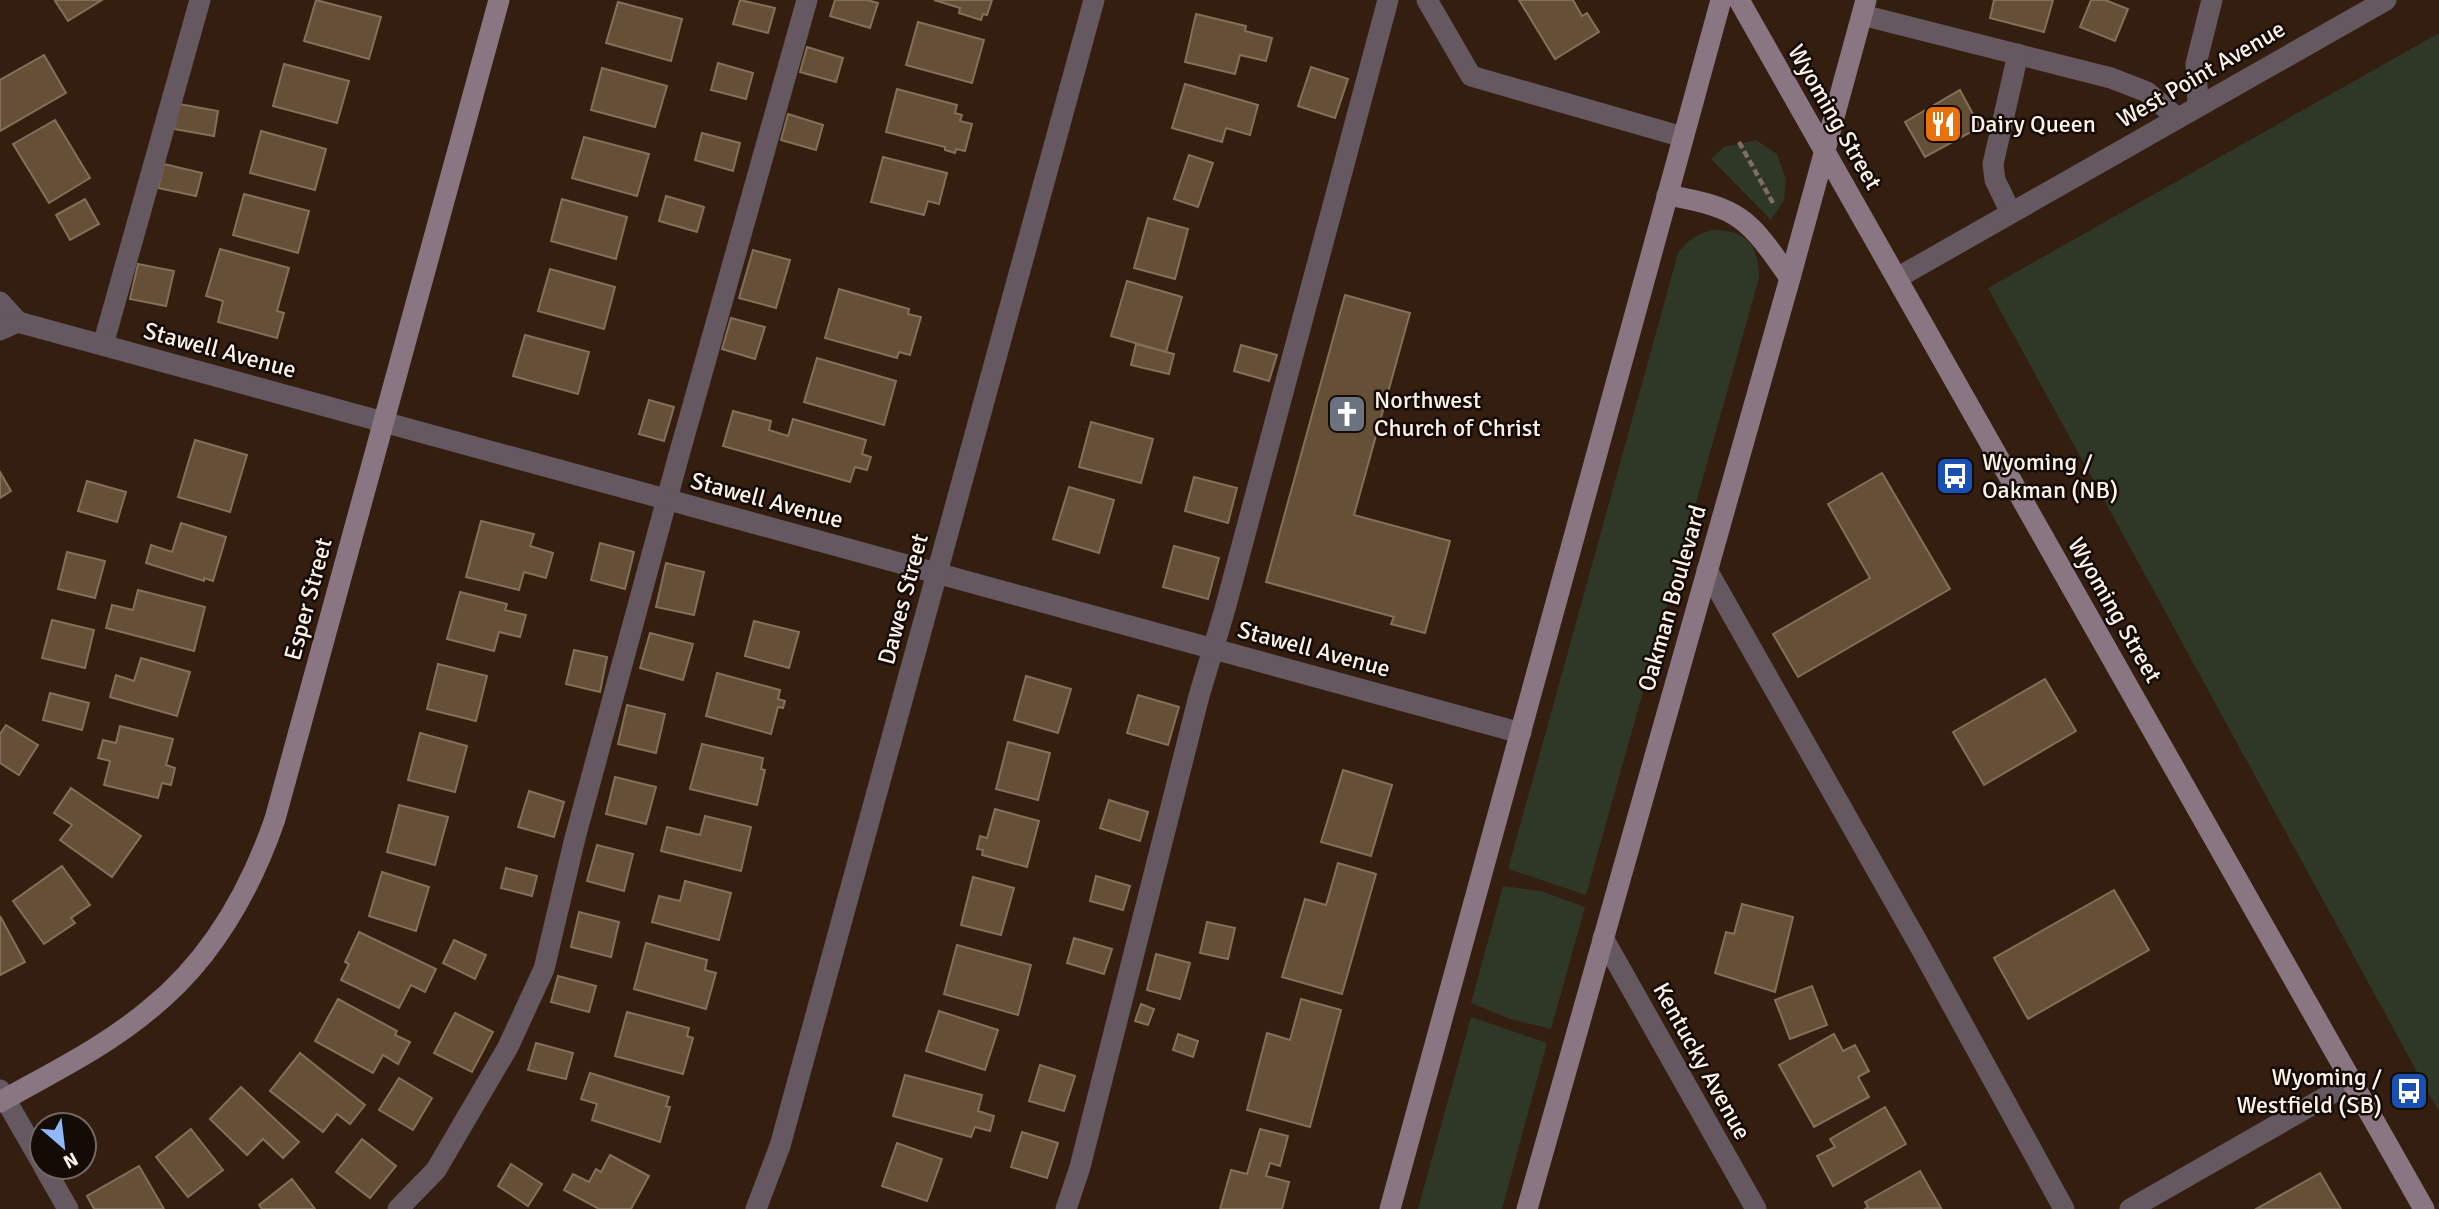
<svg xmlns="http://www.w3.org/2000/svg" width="2439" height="1209" viewBox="0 0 2439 1209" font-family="Signika,sans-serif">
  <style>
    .green { fill: #2f3727 }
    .building { fill: #655037; stroke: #83705a; stroke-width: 2 }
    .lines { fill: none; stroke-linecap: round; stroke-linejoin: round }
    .path { stroke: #806e62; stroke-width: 4.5; stroke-dasharray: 7 3.5; stroke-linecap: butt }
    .lane { stroke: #655861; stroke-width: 21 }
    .street { stroke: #655861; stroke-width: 21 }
    .secondary { stroke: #8a7683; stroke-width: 21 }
    .labels { text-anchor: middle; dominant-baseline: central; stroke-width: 5; stroke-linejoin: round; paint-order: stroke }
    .street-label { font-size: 24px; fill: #fef2eb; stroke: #140b05 }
    .poi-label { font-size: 24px; fill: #fef2eb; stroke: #140b05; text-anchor: start }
  </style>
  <rect width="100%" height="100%" fill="#331e0f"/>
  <g class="green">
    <polygon points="2439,33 2439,1112 1988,288"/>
    <polygon points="1756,140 1777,154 1786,179 1784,200 1771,220 1711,159 1724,147"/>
    <path d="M1712 230C1747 230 1759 245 1759 278L1586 895 1508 869 1678 253C1688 240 1697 234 1712 230Z"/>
    <polygon points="1503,886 1541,891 1585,907 1551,1029 1510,1019 1471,1003"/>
    <polygon points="1471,1017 1547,1043 1502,1209 1418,1209"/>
  </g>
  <g class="building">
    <polygon points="57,0 102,0 68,21 55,1"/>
    <polygon points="316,0 381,17 369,59 304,41"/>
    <polygon points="740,0 775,8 768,33 733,24"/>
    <polygon points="835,0 867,0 878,3 870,28 830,16"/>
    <polygon points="934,0 992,0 987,15 983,14 981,20 959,13 960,8"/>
    <polygon points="1519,0 1573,0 1582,16 1587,13 1599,32 1555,59"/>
    <polygon points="1994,0 2053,0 2044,32 1990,18"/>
    <polygon points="2091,0 2105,0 2128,9 2115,41 2080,27"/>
    <polygon points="618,2 682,19 671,61 606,43"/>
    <polygon points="1196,14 1246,26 1245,31 1272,38 1266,61 1240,55 1235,74 1185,62"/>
    <polygon points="918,22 984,40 972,83 906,65"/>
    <polygon points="807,47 843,58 836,82 800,72"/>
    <polygon points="44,55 66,93 0,131 0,80"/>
    <polygon points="718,63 753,73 746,99 711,90"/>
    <polygon points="284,64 349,81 337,123 273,106"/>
    <polygon points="1311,67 1348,79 1335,118 1298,106"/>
    <polygon points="602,68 667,86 655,127 591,110"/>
    <polygon points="1185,84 1258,105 1250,135 1226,128 1222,142 1172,128"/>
    <polygon points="897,89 957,105 955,113 962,115 960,121 972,124 965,151 956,149 955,153 945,150 945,147 886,132"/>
    <polygon points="1960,90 1980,127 1925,157 1905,122"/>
    <polygon points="179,104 218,111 214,136 174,129"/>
    <polygon points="788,114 823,125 816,150 781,140"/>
    <polygon points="55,120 90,178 49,203 13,144"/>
    <polygon points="261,131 326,149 315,190 250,173"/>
    <polygon points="702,133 740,143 733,171 695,160"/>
    <polygon points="584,137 649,154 637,196 572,178"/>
    <polygon points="1189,155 1213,163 1198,207 1174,199"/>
    <polygon points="883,157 947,173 939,204 928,201 924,215 871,202"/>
    <polygon points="164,164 202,173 196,196 158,188"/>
    <polygon points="244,194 309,211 298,253 233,235"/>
    <polygon points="666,196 704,207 697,232 659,221"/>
    <polygon points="85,199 99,224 70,240 56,215"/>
    <polygon points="562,199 627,217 616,259 551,241"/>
    <polygon points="1148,218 1188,229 1175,279 1134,268"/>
    <polygon points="220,249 289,268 277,311 284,313 277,338 218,322 223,301 206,296"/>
    <polygon points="753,250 790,260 776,308 739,298"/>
    <polygon points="138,264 174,271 166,306 130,299"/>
    <polygon points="550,269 615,287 604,329 538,311"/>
    <polygon points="1127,281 1182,297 1166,352 1111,336"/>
    <polygon points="839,289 909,309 908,314 921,317 910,355 899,352 897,358 825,338"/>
    <polygon points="1345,295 1410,313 1354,515 1450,541 1425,633 1391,624 1394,617 1266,582"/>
    <polygon points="731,318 765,327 755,359 722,349"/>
    <polygon points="525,335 589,352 578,394 513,376"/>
    <polygon points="1136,344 1174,354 1169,374 1131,365"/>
    <polygon points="1241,345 1277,355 1269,381 1234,371"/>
    <polygon points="817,358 896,381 884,425 804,402"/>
    <polygon points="649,400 674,407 664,441 639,434"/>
    <polygon points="733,411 771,421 769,430 788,436 793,419 866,440 862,454 871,457 867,470 855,467 850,482 723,446"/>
    <polygon points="1091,422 1153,439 1141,483 1079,467"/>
    <polygon points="195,440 247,455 230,512 178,497"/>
    <polygon points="0,472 11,491 0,498"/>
    <polygon points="1882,473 1950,589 1798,677 1773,634 1870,578 1828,504"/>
    <polygon points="1194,477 1237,488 1228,523 1185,511"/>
    <polygon points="87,481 126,492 117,522 78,511"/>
    <polygon points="1069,487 1114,500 1099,553 1053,539"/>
    <polygon points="481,521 534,534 530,546 553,553 546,578 524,572 519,590 466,577"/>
    <polygon points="181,523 226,537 213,581 204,578 204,581 146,563 151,545 172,552"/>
    <polygon points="600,543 634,552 625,589 591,580"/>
    <polygon points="1174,546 1219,558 1208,599 1163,587"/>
    <polygon points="67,552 105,561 95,598 58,589"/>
    <polygon points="666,563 704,572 694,615 656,607"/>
    <polygon points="138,590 205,607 194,651 106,628 112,605 133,610"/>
    <polygon points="460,592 507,604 505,610 526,615 520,637 499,632 494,651 447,639"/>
    <polygon points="52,620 94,630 85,668 42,658"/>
    <polygon points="754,621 799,632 789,668 745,656"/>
    <polygon points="650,633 693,644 683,680 640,668"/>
    <polygon points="574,650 607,657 600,692 566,684"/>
    <polygon points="141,658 190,672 177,716 110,697 116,675 134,681"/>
    <polygon points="438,664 487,676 476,721 427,709"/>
    <polygon points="717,673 780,690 778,699 785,701 783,708 778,707 771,734 706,716"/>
    <polygon points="1026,676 1071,689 1058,733 1014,720"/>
    <polygon points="2045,679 2076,731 1984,785 1953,732"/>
    <polygon points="50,693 89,703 82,730 43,720"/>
    <polygon points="1138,695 1179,707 1168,745 1127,733"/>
    <polygon points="627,705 665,714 656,753 618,744"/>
    <polygon points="6,725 38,745 19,775 0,763 0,734"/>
    <polygon points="120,726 173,739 166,765 175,768 171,785 162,783 158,798 104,785 110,761 98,758 103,740 116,743"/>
    <polygon points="420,733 467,746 455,792 408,780"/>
    <polygon points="1008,742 1050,753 1038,800 996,789"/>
    <polygon points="702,744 763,758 761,769 765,770 757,805 690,789"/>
    <polygon points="1343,770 1392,785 1371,856 1321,842"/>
    <polygon points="615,777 656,787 646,824 606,814"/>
    <polygon points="71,788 141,836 112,877 60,840 72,825 54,813"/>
    <polygon points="529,791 564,802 554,837 518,827"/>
    <polygon points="1109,800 1148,812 1140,841 1100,828"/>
    <polygon points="399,805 448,817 435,865 387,852"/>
    <polygon points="995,809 1039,821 1027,867 982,855 983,850 977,849 980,836 987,838"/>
    <polygon points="705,816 751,827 741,871 661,851 667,827 700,835"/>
    <polygon points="597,845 633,854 624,891 587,881"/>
    <polygon points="1338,863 1376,874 1342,994 1282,977 1305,899 1326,905"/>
    <polygon points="62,866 90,905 71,918 75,923 44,944 13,901"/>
    <polygon points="506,868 537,876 532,896 501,888"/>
    <polygon points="382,872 429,887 416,931 369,916"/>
    <polygon points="1096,876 1130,886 1123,910 1090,901"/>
    <polygon points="973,877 1014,888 1001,935 961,925"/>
    <polygon points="685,881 731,893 719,940 652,922 659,896 680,901"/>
    <polygon points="2114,890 2149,950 2028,1019 1994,958"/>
    <polygon points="1742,904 1793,917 1775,992 1715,973 1726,932 1734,934"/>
    <polygon points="579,912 619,922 611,957 571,947"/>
    <polygon points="0,916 25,962 0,975"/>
    <polygon points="1207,922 1235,928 1228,959 1200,953"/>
    <polygon points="359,932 436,969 425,992 411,985 399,1008 341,980 349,964 345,962"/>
    <polygon points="1074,938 1112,949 1104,974 1067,963"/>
    <polygon points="454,940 486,955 475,979 443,963"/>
    <polygon points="646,943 707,960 705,970 716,973 706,1009 634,989"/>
    <polygon points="957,945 1031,965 1018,1015 944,994"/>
    <polygon points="1156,954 1190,963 1180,999 1147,990"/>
    <polygon points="558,976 596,986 589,1012 551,1002"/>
    <polygon points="1812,986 1827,1025 1790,1039 1775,1000"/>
    <polygon points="338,999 397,1031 395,1035 410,1042 398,1064 383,1055 373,1073 315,1041"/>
    <polygon points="1301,999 1341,1010 1310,1127 1247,1110 1267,1033 1290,1040"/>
    <polygon points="1141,1004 1154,1009 1148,1025 1135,1021"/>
    <polygon points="939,1011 998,1030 985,1070 926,1051"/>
    <polygon points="627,1012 689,1028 687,1036 693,1038 683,1074 615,1056"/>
    <polygon points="455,1013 493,1032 472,1072 434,1053"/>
    <polygon points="1178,1034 1198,1041 1193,1057 1173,1050"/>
    <polygon points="1834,1034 1843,1051 1855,1045 1869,1071 1858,1077 1869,1097 1814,1127 1779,1065"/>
    <polygon points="536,1043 573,1053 566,1079 528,1070"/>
    <polygon points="300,1053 365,1105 350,1124 337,1114 323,1132 270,1091"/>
    <polygon points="1040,1065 1075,1076 1064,1111 1029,1101"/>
    <polygon points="590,1073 669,1097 666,1106 670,1107 660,1142 592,1120 597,1104 581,1099"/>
    <polygon points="905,1075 982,1095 978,1111 994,1116 990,1131 975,1127 971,1137 893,1116"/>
    <polygon points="399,1078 432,1098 413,1130 379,1110"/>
    <polygon points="241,1087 299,1142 283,1158 263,1139 247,1155 210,1119"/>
    <polygon points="1885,1107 1906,1144 1833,1186 1817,1156 1835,1147 1830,1139"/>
    <polygon points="191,1129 223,1170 188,1197 156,1157"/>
    <polygon points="1260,1129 1288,1136 1280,1166 1270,1163 1266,1176 1289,1182 1282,1209 1220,1209 1231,1170 1247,1174"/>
    <polygon points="1022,1132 1058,1143 1047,1178 1011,1167"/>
    <polygon points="362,1139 396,1166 370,1198 336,1172"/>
    <polygon points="897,1143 942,1159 927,1201 882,1186"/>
    <polygon points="610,1155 649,1176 631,1209 599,1209 564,1190 573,1174 589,1182 596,1169 601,1172"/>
    <polygon points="511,1164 542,1184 528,1206 498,1186"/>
    <polygon points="139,1166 164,1209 94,1209 87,1196"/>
    <polygon points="1920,1171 1941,1208 1865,1209 1868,1207 1865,1202"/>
    <polygon points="2320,1173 2341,1209 2256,1209"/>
    <polygon points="292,1179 315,1209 262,1209 259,1205"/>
  </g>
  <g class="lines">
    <polyline class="path" points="1739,142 1773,203"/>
    <g class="lane">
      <polyline points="1427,0 1471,76 1683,137"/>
      <polyline points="1862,15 2111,78 2147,92 2177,118"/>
      <polyline points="2198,106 2196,64 2212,0"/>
      <polyline points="2011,213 1995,180 1993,164 2018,54"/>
      <polyline points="103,345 200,0"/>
      <polyline points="1707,570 1922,950 2064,1209"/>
      <polyline points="0,1090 42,1163"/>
      <polyline points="44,1167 68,1209"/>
      <polyline points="398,1209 436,1170 508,1047 544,969 575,838 677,462 807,0"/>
      <polyline points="1066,1209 1080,1167 1199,696 1225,609 1388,0"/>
      <polyline points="2130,1209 2352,1082"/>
    </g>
    <g class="street">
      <polyline points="1897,278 2386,0"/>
      <polyline points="0,302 18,322"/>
      <polyline points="0,330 18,322 1521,733"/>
      <polyline points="1603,938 1756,1209"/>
      <polyline points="756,1209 780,1146 1094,0"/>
    </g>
    <g class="secondary">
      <polyline points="1739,0 2424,1209"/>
      <path d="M1667 195C1741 208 1748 218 1790 278"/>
      <path d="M0 1102C51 1073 105 1047 150 1009 211 960 250 891 275 819L499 0"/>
      <polyline points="1390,1209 1721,0"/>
      <polyline points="1527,1209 1790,278 1866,0"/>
    </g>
  </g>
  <defs>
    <symbol id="restaurant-square" viewBox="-11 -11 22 22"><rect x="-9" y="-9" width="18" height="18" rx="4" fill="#e8710a" stroke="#140b05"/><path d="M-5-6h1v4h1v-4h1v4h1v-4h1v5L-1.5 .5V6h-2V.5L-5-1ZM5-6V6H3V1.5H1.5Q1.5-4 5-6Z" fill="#fff"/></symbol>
    <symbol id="church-square" viewBox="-11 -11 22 22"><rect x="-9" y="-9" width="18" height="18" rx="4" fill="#6b7280" stroke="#140b05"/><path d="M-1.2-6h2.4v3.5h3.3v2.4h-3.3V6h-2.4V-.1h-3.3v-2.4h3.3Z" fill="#fff"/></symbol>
    <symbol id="bus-square" viewBox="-11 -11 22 22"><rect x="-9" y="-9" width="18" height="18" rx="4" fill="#1a4fb4" stroke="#140b05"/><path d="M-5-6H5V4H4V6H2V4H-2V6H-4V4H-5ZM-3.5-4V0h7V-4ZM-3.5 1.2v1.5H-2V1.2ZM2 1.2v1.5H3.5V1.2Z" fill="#fff"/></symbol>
  </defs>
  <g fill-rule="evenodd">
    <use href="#restaurant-square" x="1921" y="102" width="44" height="44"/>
    <use href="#church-square" x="1325" y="392" width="44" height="44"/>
    <use href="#bus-square" x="1933" y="454" width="44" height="44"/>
    <use href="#bus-square" x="2387" y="1069" width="44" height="44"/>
  </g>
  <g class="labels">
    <g class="street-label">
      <text transform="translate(2201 74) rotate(-30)">West Point Avenue</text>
      <text transform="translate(1835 117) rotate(60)">Wyoming Street</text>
      <text transform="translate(220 350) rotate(15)">Stawell Avenue</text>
      <text transform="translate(767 500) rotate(15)">Stawell Avenue</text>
      <text transform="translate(1672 598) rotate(-74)">Oakman Boulevard</text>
      <text transform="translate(308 599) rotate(-75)">Esper Street</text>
      <text transform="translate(903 599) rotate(-75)">Dawes Street</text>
      <text transform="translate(2115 610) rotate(60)">Wyoming Street</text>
      <text transform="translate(1314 649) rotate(15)">Stawell Avenue</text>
      <text transform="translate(1702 1061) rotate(61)">Kentucky Avenue</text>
    </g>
    <g class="poi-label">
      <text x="1970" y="124">Dairy Queen</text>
      <text x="1374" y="400">Northwest<tspan x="1374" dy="28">Church of Christ</tspan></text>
      <text x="1982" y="462">Wyoming /<tspan x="1982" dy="28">Oakman (NB)</tspan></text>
      <text x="2382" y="1077" text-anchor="end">Wyoming /<tspan x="2382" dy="28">Westfield (SB)</tspan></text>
    </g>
  </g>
  <g transform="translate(63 1146) rotate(152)"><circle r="33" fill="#140b05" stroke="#726761" stroke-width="2"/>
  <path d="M0-5L12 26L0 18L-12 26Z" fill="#91b8fd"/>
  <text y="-10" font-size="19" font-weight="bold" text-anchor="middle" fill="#fef2eb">N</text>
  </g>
</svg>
